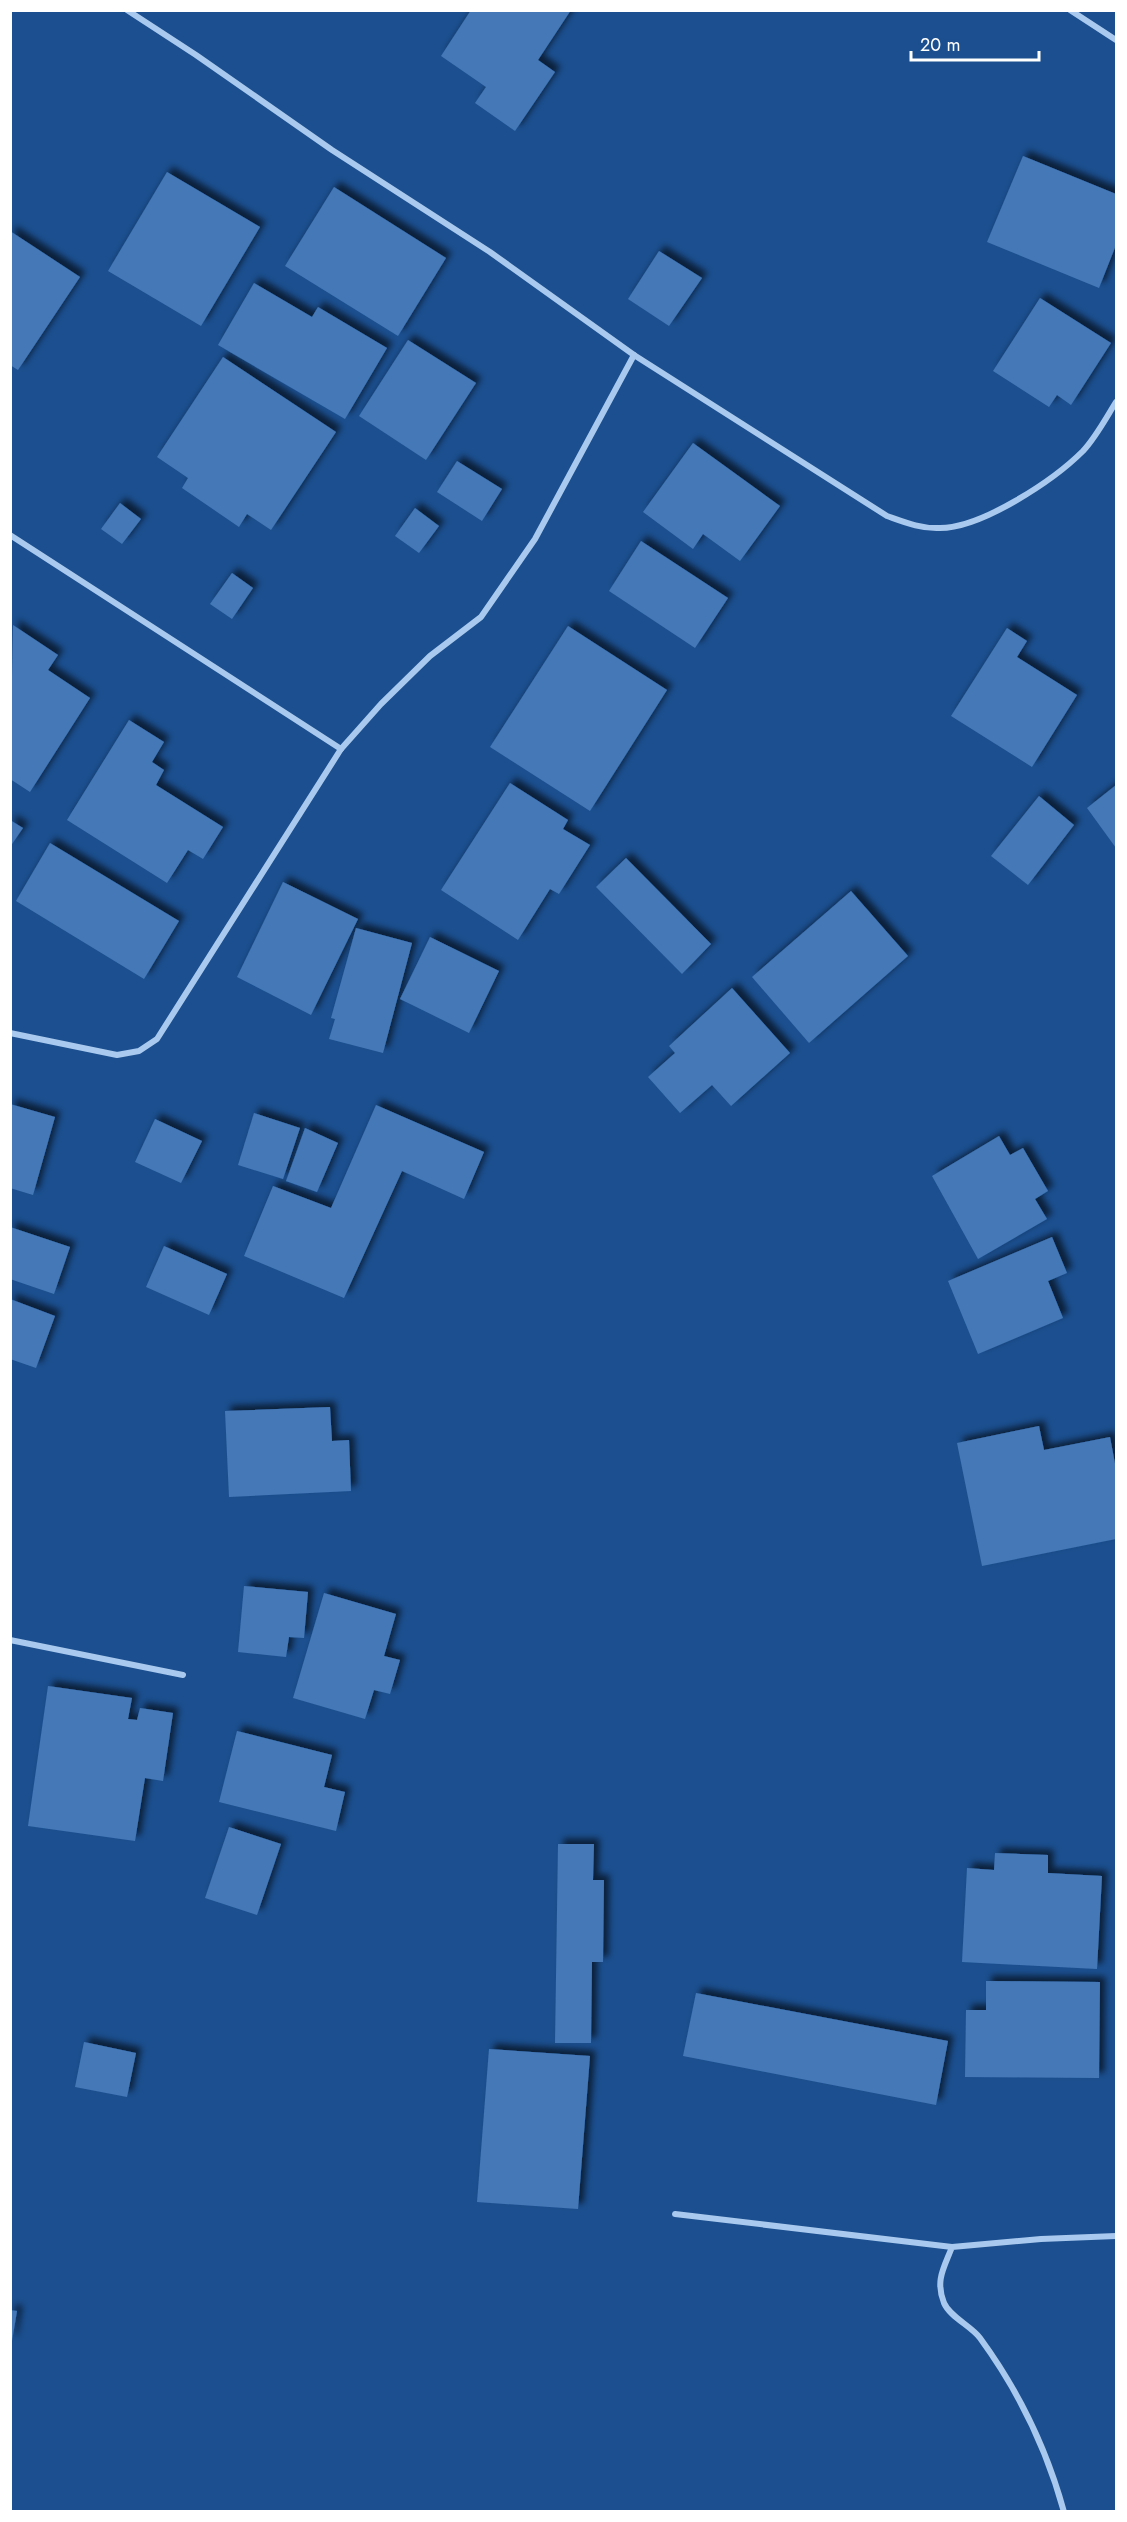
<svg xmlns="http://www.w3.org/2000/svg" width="1127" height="2522" viewBox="0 0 1127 2522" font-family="Jost,sans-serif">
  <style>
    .building { fill: #4478b7; filter: url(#shadow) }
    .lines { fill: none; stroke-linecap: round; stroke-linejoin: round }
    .minor { stroke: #a9c9ee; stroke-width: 6 }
  </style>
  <defs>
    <filter id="shadow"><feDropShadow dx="5.5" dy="-5.5" stdDeviation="3" flood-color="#0009"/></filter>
  </defs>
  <rect width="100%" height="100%" fill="#1b4f8f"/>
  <g class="building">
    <polygon points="471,10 571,10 538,60 555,72 515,131 475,103 486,87 441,56"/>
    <polygon points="1023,156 1116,194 1116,245 1099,288 987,242"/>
    <polygon points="167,172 260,227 201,326 108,271"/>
    <polygon points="334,187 446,258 398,336 285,266"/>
    <polygon points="10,231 80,277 18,370 10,365"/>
    <polygon points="659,251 702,278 669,326 628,299"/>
    <polygon points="254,283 312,317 318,307 387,348 345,419 218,345"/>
    <polygon points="1040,298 1111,343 1071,405 1057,395 1049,407 993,371"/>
    <polygon points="408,340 476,383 426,460 359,416"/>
    <polygon points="223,357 336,432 271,530 247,514 239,527 182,488 188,478 157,457"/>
    <polygon points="693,443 780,506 740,561 703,534 693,549 643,512"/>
    <polygon points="457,461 502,489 482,521 437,492"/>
    <polygon points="120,503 141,519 122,544 101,529"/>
    <polygon points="415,508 439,526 419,553 395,536"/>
    <polygon points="641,541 728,598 695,648 609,591"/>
    <polygon points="232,573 253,588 232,619 210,604"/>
    <polygon points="13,625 58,655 48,670 90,698 30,792 10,779"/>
    <polygon points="568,626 667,690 590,811 490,747"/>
    <polygon points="1007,628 1027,641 1017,657 1077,695 1032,767 951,716"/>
    <polygon points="129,720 164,742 152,762 164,770 156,785 223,827 203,859 188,850 167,883 67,820"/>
    <polygon points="510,783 568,820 563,829 590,845 559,894 550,889 518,940 441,890"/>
    <polygon points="1116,785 1116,848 1087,808"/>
    <polygon points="1039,796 1074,825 1028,885 991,856"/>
    <polygon points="10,820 23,828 10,847"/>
    <polygon points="50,843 179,921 144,979 16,901"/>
    <polygon points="626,858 711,944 682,974 596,887"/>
    <polygon points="283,882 358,919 311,1015 237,977"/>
    <polygon points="851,891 908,956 809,1043 752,977"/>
    <polygon points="356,928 412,943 383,1053 329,1039 335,1019 331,1018"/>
    <polygon points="430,937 499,971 469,1033 400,999"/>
    <polygon points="732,988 790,1053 731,1106 712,1085 680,1113 648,1077 675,1053 669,1046"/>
    <polygon points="10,1104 55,1117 33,1195 10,1188"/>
    <polygon points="376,1105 484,1152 464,1199 402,1171 344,1298 244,1256 273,1186 331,1208"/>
    <polygon points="254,1113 300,1128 283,1179 238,1165"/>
    <polygon points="155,1119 202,1141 181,1183 135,1162"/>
    <polygon points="305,1128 338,1143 317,1192 286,1181"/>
    <polygon points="999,1136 1010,1155 1023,1148 1048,1191 1035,1199 1047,1219 978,1259 932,1176"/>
    <polygon points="10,1227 70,1247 54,1294 10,1279"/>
    <polygon points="1052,1237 1067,1273 1048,1281 1063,1318 978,1354 948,1281"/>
    <polygon points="164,1246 227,1274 209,1315 146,1287"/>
    <polygon points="10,1299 55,1316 36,1368 10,1359"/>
    <polygon points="330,1407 332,1441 349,1440 351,1491 229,1497 225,1411"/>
    <polygon points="1039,1426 1044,1450 1110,1437 1116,1469 1116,1539 982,1566 957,1443"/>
    <polygon points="244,1586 308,1592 304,1638 289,1637 286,1657 238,1652"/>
    <polygon points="324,1593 396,1614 384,1656 400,1660 390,1694 374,1690 365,1719 293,1698"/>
    <polygon points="48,1686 132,1698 128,1719 137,1720 140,1708 173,1713 163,1781 145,1778 135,1841 28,1826"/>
    <polygon points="237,1731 332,1755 324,1787 345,1792 336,1831 219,1802"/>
    <polygon points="229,1827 281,1844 257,1915 205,1898"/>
    <polygon points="558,1844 594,1844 593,1880 604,1880 603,1962 592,1962 591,2043 555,2043"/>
    <polygon points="995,1853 1048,1855 1048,1873 1102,1876 1097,1969 962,1962 967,1868 994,1870"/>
    <polygon points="986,1981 1100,1982 1099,2078 965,2077 966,2010 986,2010"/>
    <polygon points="696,1993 948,2041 936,2105 683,2056"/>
    <polygon points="84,2042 136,2053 127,2097 75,2087"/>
    <polygon points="489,2049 590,2056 578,2209 477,2202"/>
    <polygon points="10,2310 17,2311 12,2341 10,2341"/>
  </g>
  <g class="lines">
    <g class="minor">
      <path d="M127 10 196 55 332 150 490 252 634 355 887 516C904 522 921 529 940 528 982 528 1054 480 1083 451 1096 437 1106 418 1116 402"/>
      <polyline points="1070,10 1116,40"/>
      <polyline points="10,535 341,749"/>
      <polyline points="10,1033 117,1055 139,1051 157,1039 341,749 381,704 430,656 481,617 535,539 634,355"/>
      <polyline points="10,1640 183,1675"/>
      <polyline points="675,2214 952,2247"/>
      <path d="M1064 2512C1047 2450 1018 2390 980 2338 971 2326 950 2317 944 2303 935 2280 944 2268 952 2247L1041 2239 1116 2236"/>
    </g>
  </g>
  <rect width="1127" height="2522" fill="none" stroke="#ffffff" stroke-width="24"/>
  <path d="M911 51v9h128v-9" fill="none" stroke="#ffffff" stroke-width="3"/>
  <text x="920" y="51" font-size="18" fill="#ffffff" stroke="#1b4f8f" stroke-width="4.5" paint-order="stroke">20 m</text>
</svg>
